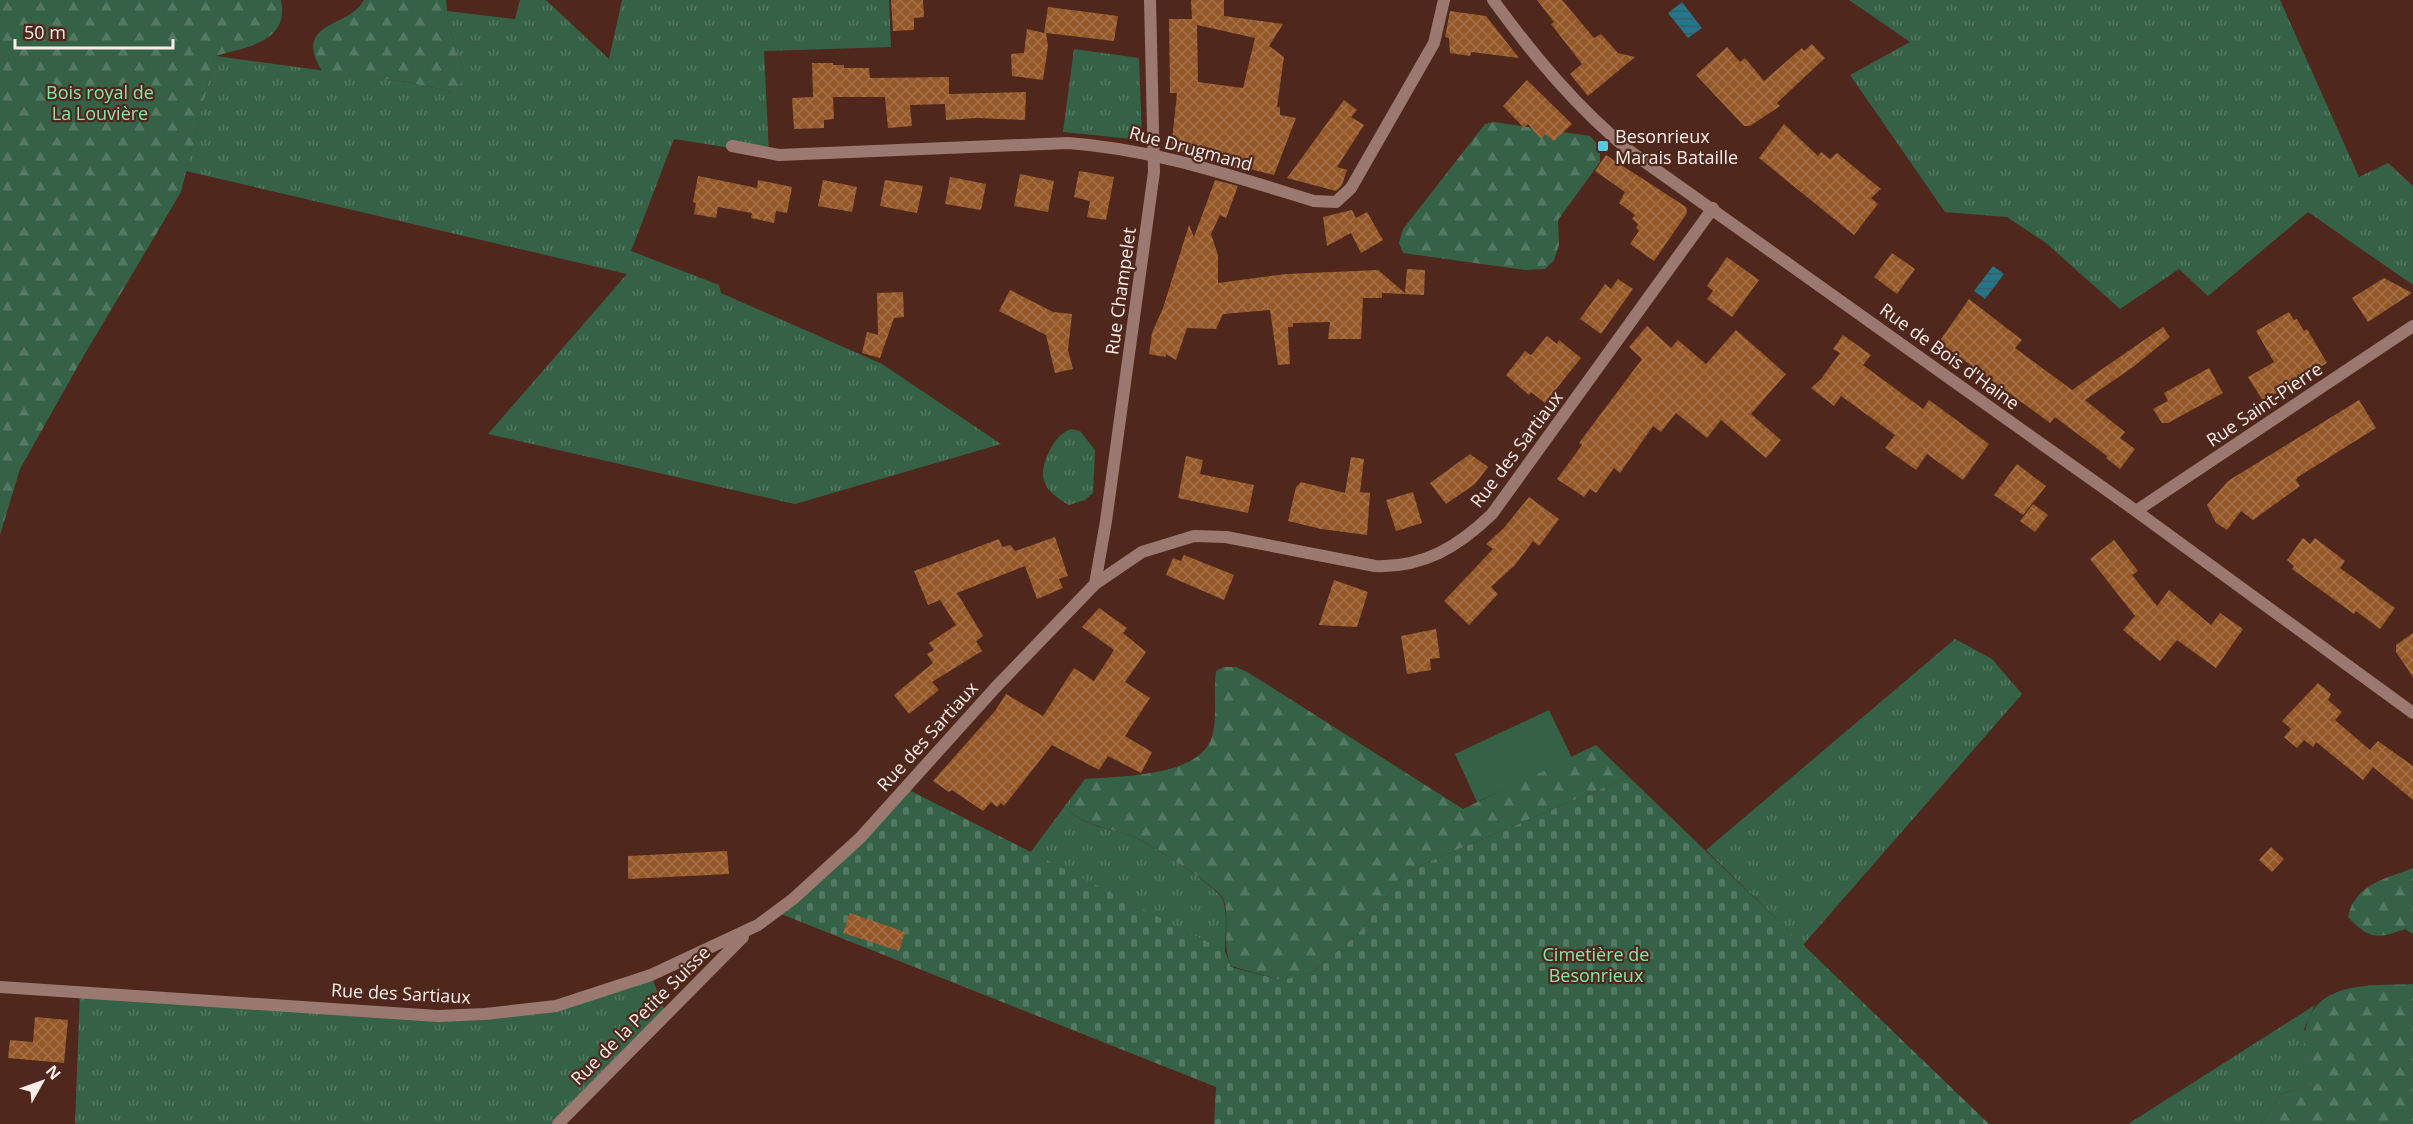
<svg xmlns="http://www.w3.org/2000/svg" width="2413" height="1124" viewBox="0 0 2413 1124" font-family="'Open Sans',sans-serif">
  <style>
    .grass { fill: url(#grass-tufts) }
    .forest { fill: url(#forest-firs) }
    .cemetery { fill: url(#cemetery-stones) }
    .pitch { fill: #356247 }
    .water { fill: url(#water-rules) }
    .building { fill: url(#building-cross-hatch); fill-rule: evenodd }
    .lines { fill: none; stroke-linecap: round; stroke-linejoin: round }
    .street { stroke: #9b7970; stroke-width: 12 }
    .poi-dot { fill: #58c9e3; stroke: #4f271d; stroke-width: 2 }
    .labels { text-anchor: middle; dominant-baseline: central; stroke-width: 4.5; stroke-linejoin: round; paint-order: stroke }
    .park-label { font-size: 18px; fill: #82e8aa; stroke: #4f271d }
    .poi-label { font-size: 18px; fill: #fdede8; stroke: #4f271d; text-anchor: start }
    .street-label { font-size: 18px; fill: #fdede8; stroke: #4f271d }
  </style>
  <defs>
    <pattern id="grass-tufts" width="24" height="20" patternUnits="userSpaceOnUse" patternTransform="scale(1.5)"><rect width="24" height="20" fill="#356247"/><path d="M3 7l-1-3M5 7V3M7 7l1-3M15 17l-1-3M17 17v-4M19 17l1-3" fill="none" stroke="#537962"/></pattern>
    <pattern id="forest-firs" width="22" height="20" patternUnits="userSpaceOnUse" patternTransform="scale(1.5)"><rect width="22" height="20" fill="#356247"/><path d="M5 1l3.5 6h-7zM16 11l3.5 6h-7z" fill="#537962"/></pattern>
    <pattern id="cemetery-stones" width="16" height="16" patternUnits="userSpaceOnUse" patternTransform="scale(1.5)"><rect width="16" height="16" fill="#356247"/><path d="M2 7V4a2 2 0 0 1 4 0v3zM10 15v-3a2 2 0 0 1 4 0v3z" fill="#537962"/></pattern>
    <pattern id="water-rules" width="6" height="5" patternUnits="userSpaceOnUse" patternTransform="scale(1.5)"><rect width="6" height="5" fill="#257688"/><path d="M0 2.5h6" fill="none" stroke="#385e67"/></pattern>
    <pattern id="building-cross-hatch" width="8" height="8" patternUnits="userSpaceOnUse" patternTransform="scale(1.5)"><rect width="8" height="8" fill="#955829"/><path d="M0 0l8 8M0 8l8-8" fill="none" stroke="#a57048"/></pattern>
  </defs>
  <rect width="100%" height="100%" fill="#4f271d"/>
  <g class="grass">
    <polygon points="520,0 546,0 609,59 622,0 889,0 891,47 764,51 769,154 674,139 631,251 719,285 721,293 882,364 1001,444 795,504 488,434 627,274 186,171 215,56 408,82 452,92 463,70 449,29 447,11 515,19"/>
    <polygon points="1849,0 2280,0 2359,177 2388,163 2413,186 2413,285 2308,212 2208,296 2179,269 2120,309 2046,243 2007,217 1945,212 1850,75 1910,42"/>
    <polygon points="1074,49 1139,58 1142,140 1063,132"/>
    <path d="M1071 429 1080 431 1095 450 1093 493 1085 500 1069 505C1042 490 1036 476 1051 448 1056 439 1061 433 1071 429Z"/>
    <polygon points="1955,639 1992,659 2022,694 1803,945 1706,850"/>
    <path d="M1073 795 1068 810C1087 827 1109 828 1132 836 1147 842 1219 887 1223 900 1228 916 1225 935 1225 951L1030 853Z"/>
    <polygon points="651,975 666,1014 558,1124 75,1124 80,991 438,1016 531,1010"/>
    <polygon points="2315,1005 2304,1029 2323,1082 2281,1094 2260,1124 2128,1124"/>
  </g>
  <g class="forest">
    <path d="M0 0H281C290 43 245 47 215 56L181 192 83 357 20 469 0 535Z"/>
    <path d="M364 0H446L449 29 463 70V81L452 92 408 82 322 71C292 20 349 29 364 0Z"/>
    <polygon points="1494,122 1590,136 1600,147 1600,162 1558,220 1559,245 1554,260 1545,269 1525,270 1403,253 1399,243 1403,229 1485,124"/>
    <path d="M1224 667H1236L1249 673 1463 809 1596 745 1629 777 1405 872 1358 934 1311 973 1281 980 1231 966C1221 943 1231 917 1223 898 1217 886 1146 841 1132 836 1109 828 1087 826 1068 810L1073 795 1085 779C1120 776 1200 777 1212 737 1218 714 1213 693 1216 671Z"/>
    <path d="M2413 868V934L2405 929C2377 939 2370 940 2348 917 2355 884 2385 879 2413 868Z"/>
    <path d="M2413 984V1124H2260L2281 1094 2322 1082C2317 1074 2308 1064 2305 1054 2302 1043 2305 1028 2309 1018 2326 980 2378 986 2413 984Z"/>
  </g>
  <polygon class="cemetery" points="1629,777 1989,1124 1214,1124 1216,1087 776,912 905,788 1225,951 1231,967 1281,980 1311,973 1358,934 1405,872"/>
  <polygon class="pitch" points="1549,710 1572,758 1477,802 1455,754"/>
  <g class="water">
    <polygon points="1682,2 1702,28 1688,38 1668,13"/>
    <polygon points="1993,266 2004,274 1985,299 1974,291"/>
  </g>
  <g class="building">
    <polygon points="891,0 923,0 924,17 914,18 914,30 893,31"/>
    <path d="M1191 0H1224V16L1283 24 1269 46 1284 57 1277 107H1280V115L1296 118 1274 175 1250 169V172L1244 171 1221 164 1224 155 1171 150 1177 93H1170L1169 19H1192ZM1197 25 1255 38 1243 88 1198 82Z"/>
    <polygon points="1537,0 1562,0 1594,38 1601,34 1618,53 1635,57 1588,96 1570,74 1582,64 1551,24 1554,22"/>
    <polygon points="1048,7 1118,16 1114,41 1046,33 1048,46 1043,80 1012,76 1011,54 1024,53 1027,29 1044,33"/>
    <polygon points="1450,11 1486,16 1519,58 1471,52 1470,56 1450,53 1449,38 1445,37"/>
    <polygon points="1812,44 1825,58 1777,103 1780,106 1750,126 1744,126 1696,75 1727,47 1740,62 1745,58 1764,81 1802,48 1804,51"/>
    <polygon points="812,63 833,63 833,65 844,65 844,68 869,68 870,78 949,77 949,94 1026,92 1025,120 977,118 946,120 945,104 910,105 912,126 888,128 885,97 833,97 834,119 824,120 824,128 794,129 792,98 813,97"/>
    <polygon points="1527,80 1572,124 1554,141 1545,134 1541,139 1528,124 1524,128 1503,106"/>
    <polygon points="1344,100 1357,110 1351,117 1364,125 1337,167 1347,170 1342,185 1336,191 1287,178"/>
    <polygon points="1784,124 1818,156 1821,152 1830,159 1837,153 1881,189 1871,198 1878,204 1854,235 1759,158"/>
    <polygon points="1606,155 1686,207 1687,213 1654,261 1630,244 1639,231 1636,228 1638,224 1632,219 1635,215 1619,203 1625,192 1595,171"/>
    <polygon points="1079,171 1114,177 1106,220 1087,217 1090,201 1074,197"/>
    <polygon points="1020,174 1054,181 1048,212 1014,206"/>
    <polygon points="698,176 757,188 758,180 792,187 787,213 776,211 774,223 751,218 752,213 718,207 716,218 694,214 696,203 693,202"/>
    <polygon points="950,177 986,184 981,210 945,204"/>
    <polygon points="823,180 857,187 852,212 818,206"/>
    <polygon points="885,180 923,186 917,213 880,206"/>
    <polygon points="1215,180 1238,186 1226,218 1220,215 1211,234 1218,255 1218,283 1286,274 1378,270 1405,293 1407,269 1425,270 1424,295 1382,293 1382,298 1363,298 1361,339 1328,339 1330,322 1293,323 1293,327 1288,327 1290,364 1278,365 1270,310 1223,314 1216,329 1187,328 1176,360 1166,354 1166,357 1149,354 1152,333 1163,308 1189,225 1194,237"/>
    <polygon points="1352,210 1356,218 1367,212 1383,240 1361,253 1351,233 1327,246 1323,217"/>
    <polygon points="1892,253 1915,269 1897,294 1874,277"/>
    <polygon points="1727,257 1759,280 1732,317 1707,299 1713,291 1707,286"/>
    <polygon points="2384,278 2412,293 2368,322 2352,298"/>
    <polygon points="1618,279 1633,289 1601,334 1580,319 1605,284 1611,289"/>
    <polygon points="1010,290 1053,312 1072,314 1068,350 1073,369 1055,373 1046,335 999,311"/>
    <polygon points="903,292 904,317 894,318 880,358 862,353 867,332 878,335 877,293"/>
    <polygon points="1969,299 2022,340 2015,348 2072,390 2163,327 2170,337 2133,367 2085,400 2125,432 2120,438 2135,449 2120,469 2106,458 2107,456 2055,417 2050,423 1939,342"/>
    <polygon points="2289,312 2294,320 2297,319 2304,331 2307,329 2327,363 2263,401 2248,377 2274,362 2256,331"/>
    <polygon points="1647,326 1671,348 1678,340 1706,364 1736,330 1786,374 1751,414 1781,440 1766,458 1721,420 1707,438 1676,413 1661,432 1653,426 1620,473 1614,468 1596,493 1590,489 1584,497 1557,479 1582,445 1579,443 1642,359 1629,347"/>
    <polygon points="1843,335 1871,355 1863,365 1923,409 1929,400 1989,444 1963,480 1927,454 1916,470 1885,448 1895,435 1841,396 1834,406 1811,388 1821,379 1840,353 1833,349"/>
    <polygon points="1547,336 1557,344 1559,340 1581,358 1545,403 1531,392 1529,395 1506,375 1525,351 1531,355"/>
    <polygon points="2209,368 2223,393 2168,423 2162,423 2153,409 2168,401 2164,393"/>
    <polygon points="2359,400 2376,428 2298,477 2296,480 2300,486 2253,520 2241,511 2227,530 2216,523 2207,505 2228,481"/>
    <polygon points="1470,454 1488,467 1475,484 1446,504 1430,483"/>
    <polygon points="1186,456 1203,460 1200,474 1254,485 1248,513 1178,498"/>
    <polygon points="1351,457 1364,459 1360,492 1370,493 1367,535 1321,529 1288,521 1296,487 1301,482 1345,493"/>
    <polygon points="2017,464 2046,486 2023,515 1994,495"/>
    <polygon points="1413,492 1422,523 1396,531 1386,500"/>
    <polygon points="1529,497 1559,519 1539,546 1533,541 1515,565 1491,587 1498,594 1469,625 1444,601 1493,549 1486,544 1503,529"/>
    <polygon points="2033,504 2048,515 2035,532 2020,521"/>
    <polygon points="1055,537 1068,576 1059,579 1063,588 1037,599 1025,566 957,593 983,636 976,641 982,651 932,682 939,690 909,714 894,695 933,663 927,654 934,650 929,643 956,625 940,600 928,605 914,571 999,539 1002,547 1010,545 1015,551"/>
    <polygon points="2303,538 2310,544 2315,538 2345,561 2340,568 2395,608 2380,629 2356,611 2354,614 2292,569 2294,566 2287,560"/>
    <polygon points="2114,540 2138,571 2132,575 2157,606 2169,590 2211,625 2220,613 2243,629 2216,668 2177,640 2160,661 2123,630 2135,616 2090,559"/>
    <polygon points="1184,555 1234,575 1224,600 1166,575 1173,558 1181,561"/>
    <polygon points="1334,580 1368,592 1357,627 1319,625"/>
    <polygon points="1099,608 1127,628 1123,633 1146,652 1125,682 1150,698 1125,736 1152,752 1141,773 1108,756 1099,770 1052,745 1004,806 1001,803 997,807 991,802 983,811 952,790 949,792 933,781 995,711 1006,694 1043,716 1074,668 1094,681 1114,650 1082,627"/>
    <polygon points="1436,629 1440,658 1430,659 1431,670 1407,674 1401,636"/>
    <polygon points="2413,633 2413,677 2396,652 2396,645"/>
    <polygon points="2318,683 2331,694 2328,700 2342,712 2335,720 2370,750 2378,741 2413,766 2413,800 2373,767 2363,780 2316,742 2313,747 2304,740 2297,748 2284,737 2291,729 2282,721"/>
    <polygon points="2271,847 2284,859 2272,872 2259,860"/>
    <polygon points="727,851 729,874 628,879 628,856"/>
    <polygon points="850,913 905,932 899,951 843,933"/>
    <polygon points="35,1017 68,1020 64,1063 8,1058 10,1040 33,1042"/>
  </g>
  <g class="lines">
    <g class="street">
      <path d="M1493 0C1534 56 1577 108 1631 152L2136 511 2413 713"/>
      <path d="M732 146 779 155 1068 143C1154 149 1232 176 1314 201L1336 202 1351 188 1434 43 1444 0"/>
      <polyline points="2136,511 2413,326"/>
      <polyline points="1095,584 1106,521 1154,172 1150,0"/>
      <path d="M0 987 438 1016 485 1014 556 1006 651 975 758 925 793 899 860 838 995 688 1095 584 1142 552 1194 536 1226 537 1375 566C1423 568 1458 547 1492 514L1713 208"/>
      <polyline points="558,1124 743,937"/>
    </g>
  </g>
  <rect class="poi-dot" x="1597" y="140" width="12" height="12" rx="3"/>
  <g class="labels">
    <g class="park-label">
      <text x="100" y="92">Bois royal de<tspan x="100" dy="21">La Louvière</tspan></text>
      <text x="1596" y="954">Cimetière de<tspan x="1596" dy="21">Besonrieux</tspan></text>
    </g>
    <g class="poi-label">
      <text x="1615" y="136">Besonrieux<tspan x="1615" dy="21">Marais Bataille</tspan></text>
    </g>
    <g class="street-label">
      <text transform="translate(1191 148) rotate(15)">Rue Drugmand</text>
      <text transform="translate(1120 291) rotate(-82)">Rue Champelet</text>
      <text transform="translate(1950 356) rotate(36)">Rue de Bois d'Haine</text>
      <text transform="translate(2264 404) rotate(-34)">Rue Saint-Pierre</text>
      <text transform="translate(1516 449) rotate(-53)">Rue des Sartiaux</text>
      <text transform="translate(927 736) rotate(-48)">Rue des Sartiaux</text>
      <text transform="translate(401 993) rotate(3)">Rue des Sartiaux</text>
      <text transform="translate(640 1015) rotate(-45)">Rue de la Petite Suisse</text>
    </g>
  </g>
  <g transform="translate(42 1082) rotate(50)" stroke="#4f271d" stroke-width="4.5" paint-order="stroke">
  <path d="M0-4.5L10 22L0 15L-10 22Z" fill="#fdede8"/>
  <text y="-9" font-size="16" font-weight="bold" text-anchor="middle" fill="#fdede8">N</text>
  </g>
  <path d="M15 39v9h158v-9" fill="none" stroke="#fdede8" stroke-width="3"/>
  <text x="24" y="39" font-size="18" fill="#fdede8" stroke="#4f271d" stroke-width="4.5" paint-order="stroke">50 m</text>
</svg>
